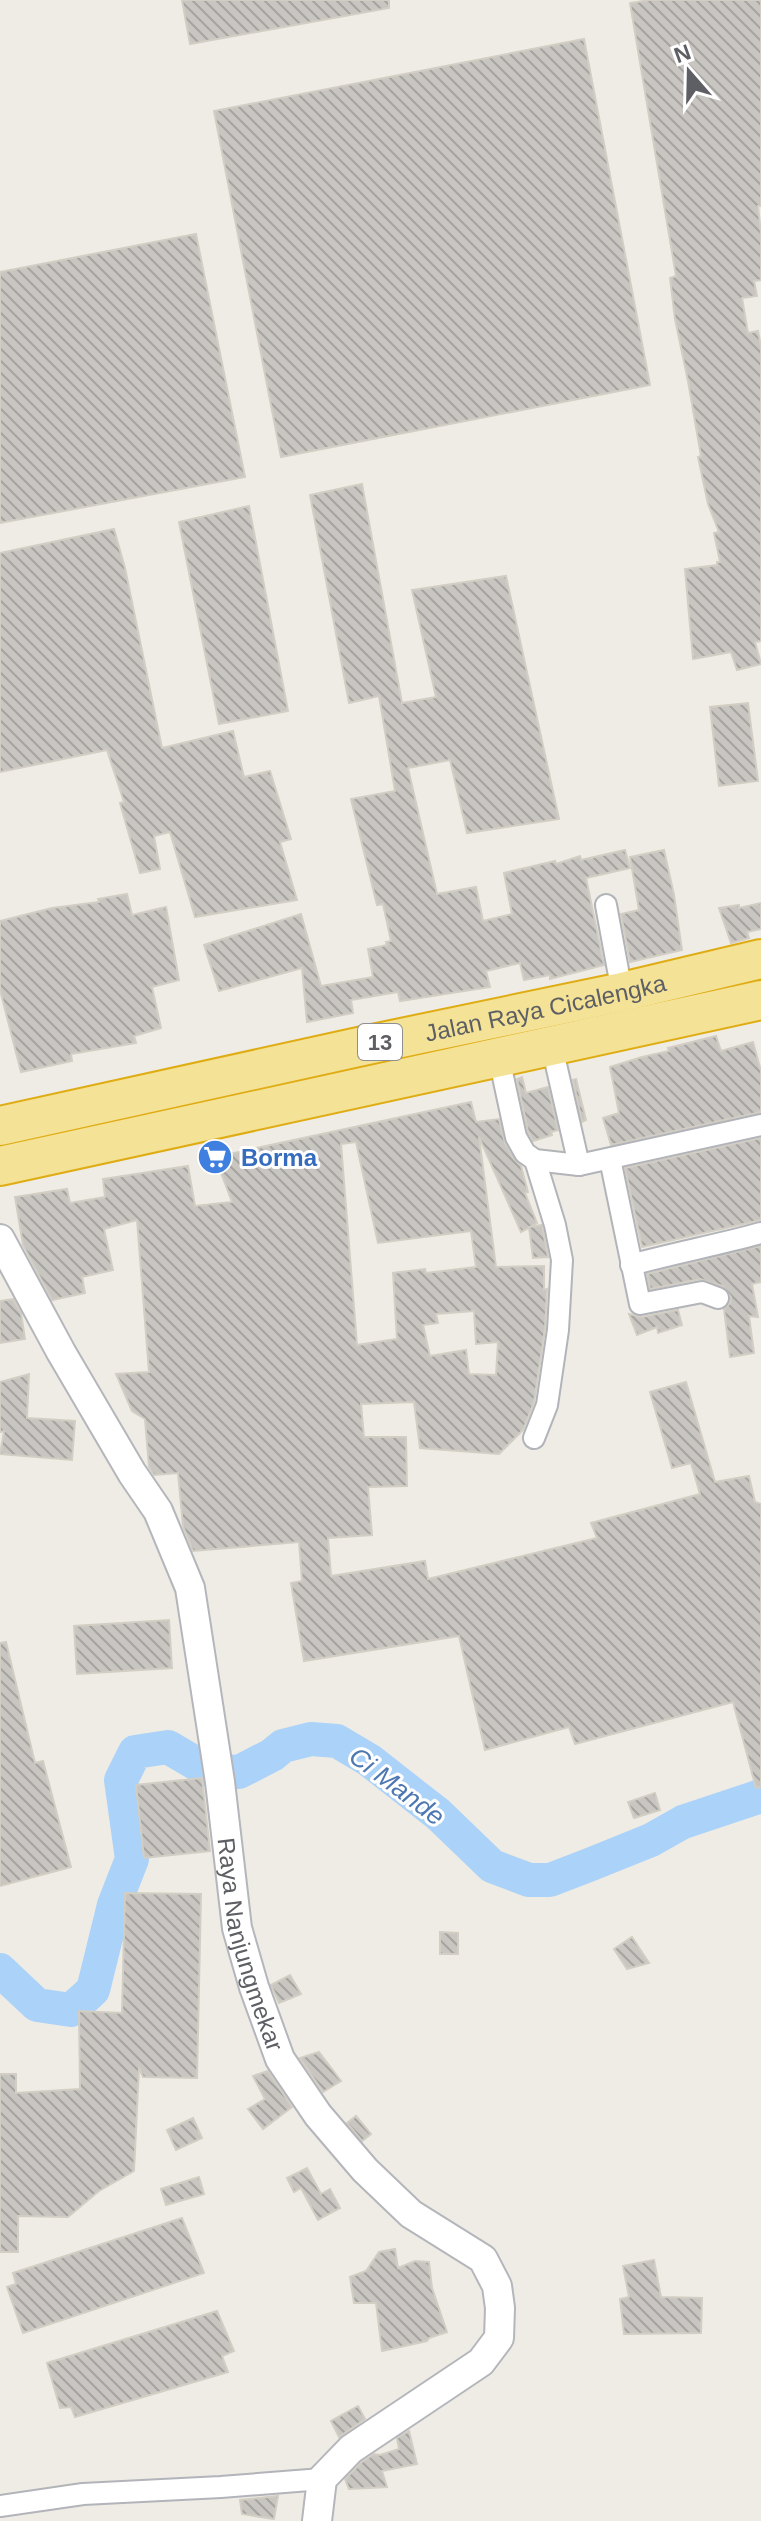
<svg xmlns="http://www.w3.org/2000/svg" width="761" height="2521" font-family="Arial,sans-serif">
<style>
.lines{fill:none;stroke-linecap:round;stroke-linejoin:round}
.river{stroke:#abd2f8;stroke-width:34}
.building{fill:url(#building-back-hatch);stroke:#d2cec4;stroke-width:2;fill-rule:evenodd}
.street-casing{stroke:#b2b4b9;stroke-width:24}
.secondary-casing{stroke:#b4b6bb;stroke-width:32}
.highway-casing{stroke:#dfac14;stroke-width:42}
.street{stroke:#fff;stroke-width:20}
.secondary{stroke:#fff;stroke-width:28}
.highway{stroke:#f4e296;stroke-width:38}
.labels{text-anchor:middle;dominant-baseline:central;stroke-width:6;stroke-linejoin:round;paint-order:stroke}
.shield{fill:#fff;stroke:#8e8f92;stroke-width:2}
.shield-label{font-size:22px;font-weight:bold;fill:#5d5f64}
.street-label{font-size:24px;fill:#5d5f64;stroke:#fff}
.shop-label{font-size:24px;font-weight:bold;fill:#366cbe;stroke:#fff;text-anchor:start}
.water-label{font-size:26px;font-style:italic;fill:#4c77b1;stroke:#fff}
</style>
<defs>
<pattern id="building-back-hatch" width="6" height="6" patternUnits="userSpaceOnUse" patternTransform="scale(2)"><rect width="6" height="6" fill="#c9c6c2"/><path d="M-1 5l2 2M0 0l6 6M5-1l2 2" fill="none" stroke="#a6a4a1"/></pattern>
</defs>
<rect width="100%" height="100%" fill="#eeece5"/>
<g class="lines">
<path class="river" d="M0 1970 37 2005 71 2010 93 1990 114 1905 132 1859 121 1780 135 1752 168 1747 207 1770 239 1772 272 1755 283 1746 311 1739 337 1741 369 1760 438 1814 492 1866 529 1880H550L589 1865 651 1840 683 1822 761 1796"/>
</g>
<g class="building">
<path d="M182 0H389V8L190 44Z"/>
<path d="M650 0H761V206H758L761 233V280L754 281 757 296 742 298 748 333 758 331 761 347V641L755 642 761 664 737 670 731 652 693 659 685 569 717 565V562H720L714 533 719 532 708 504 698 457 701 456 688 381 675 319 670 278 676 276 630 3Z"/>
<path d="M584 39 650 385 281 457 214 111Z"/>
<path d="M196 234 245 477 0 523V272Z"/>
<path d="M362 484 402 703 436 697 412 590 506 576 559 819 467 833 450 760 408 768 437 894 476 887 483 921 512 914 504 873 555 861 556 864 580 856 581 860 625 850 630 868 586 878 604 965 550 979V975L524 980 520 963 486 971 490 987 400 1001 398 992 351 1000 353 1013 307 1022 302 968 219 991 204 945 301 914 321 986 373 977 368 949 387 945 386 942 391 941 383 904 377 905 351 799 395 791 379 696 349 703 310 495Z"/>
<path d="M249 506 288 711 219 724 179 522Z"/>
<path d="M114 529 125 568 162 748 233 731 244 777 270 771 291 839 280 842 297 900 195 917 170 832 154 836 160 869 140 873 120 803 124 802 107 750 0 772V553Z"/>
<path d="M748 703 758 781 719 786 710 707Z"/>
<path d="M664 850 674 895 682 950 630 962 621 914 639 910 630 857Z"/>
<path d="M127 894 132 915 166 907 179 980 152 987 161 1028 134 1036 136 1043 71 1054 72 1061 21 1072 0 990V921L52 908 99 902 98 899Z"/>
<path d="M761 903V929L747 932 749 938 731 943 719 908 739 905V908Z"/>
<path d="M716 1036 721 1051 753 1042 761 1071V1112L611 1145 603 1118 619 1113 610 1067 642 1057 669 1051 668 1048Z"/>
<path d="M522 1077 526 1093 548 1087 558 1130 551 1132 552 1135 533 1141 528 1132 517 1079Z"/>
<path d="M576 1079 586 1120 582 1122 573 1080Z"/>
<path d="M471 1102 476 1122 499 1119 505 1143 514 1159 521 1166 528 1192 525 1193 537 1223 521 1232 479 1137 496 1267 544 1266V1290L547 1289 545 1329 534 1402 523 1430 499 1454 420 1448 414 1402 361 1404 364 1437H406L407 1486 368 1487 372 1535 328 1538 331 1576 425 1561 428 1579 597 1538 591 1523 700 1494 691 1463 672 1468 650 1392 686 1382 715 1482 749 1476 755 1502 761 1504V1787L756 1788 733 1702 575 1744 569 1727 485 1750 459 1636 304 1661 291 1583 302 1581 299 1542 193 1551 183 1526 178 1473 154 1475 149 1467 145 1419 132 1411 116 1374 149 1372 137 1220 104 1229 113 1270 82 1277 85 1293 52 1300 23 1245 15 1197 67 1189 70 1203 105 1197 103 1179 188 1166 195 1206 232 1202 215 1157ZM356 1142 378 1243 471 1231 476 1267 426 1273 425 1269 393 1273 397 1339 357 1345 341 1144ZM474 1311 476 1344 498 1342 496 1375 469 1374 466 1350 430 1356 423 1325 438 1323 436 1314Z"/>
<path d="M761 1138V1220L642 1247 625 1168Z"/>
<path d="M542 1225 548 1257 533 1258 529 1227Z"/>
<path d="M761 1246V1282L752 1284 758 1317 749 1316 754 1353 730 1357 724 1309 730 1303 731 1297 723 1286 700 1279 650 1289 647 1274Z"/>
<path d="M13 1299 21 1313 25 1339 0 1343V1301Z"/>
<path d="M678 1310 682 1325 658 1333 657 1327 637 1335 629 1314 642 1317Z"/>
<path d="M29 1374 27 1418 75 1421 72 1460 0 1454 4 1431 0 1432V1382Z"/>
<path d="M169 1620 172 1668 77 1674 74 1626Z"/>
<path d="M6 1642 35 1763 43 1761 71 1867 0 1886V1643Z"/>
<path d="M202 1778 210 1851 144 1858 136 1785Z"/>
<path d="M655 1793 660 1810 634 1818 628 1802Z"/>
<path d="M125 1893 201 1894 197 2078 143 2077 139 2068 134 2171 99 2191 68 2217 18 2216V2252H0V2074H16V2093L80 2089 79 2011 122 2013Z"/>
<path d="M440 1932 458 1933V1954H440Z"/>
<path d="M632 1937 649 1963 627 1969 614 1949Z"/>
<path d="M290 1975 301 1994 279 2003 271 1985Z"/>
<path d="M319 2052 341 2081 323 2092 300 2058Z"/>
<path d="M268 2071 292 2107 263 2129 248 2109 265 2099 253 2076Z"/>
<path d="M356 2116 371 2134 362 2141 347 2123Z"/>
<path d="M193 2118 202 2138 176 2150 167 2130Z"/>
<path d="M307 2168 321 2194 330 2189 340 2208 318 2220 301 2188 294 2192 287 2178Z"/>
<path d="M199 2177 204 2194 166 2205 161 2189Z"/>
<path d="M182 2218 204 2273 23 2333 7 2287 16 2284 13 2273Z"/>
<path d="M395 2249 398 2268 415 2261 429 2262 432 2288 447 2332 429 2338 427 2341 382 2351 376 2303H354L350 2277 366 2271 379 2252Z"/>
<path d="M654 2260 661 2297 702 2298 701 2333 624 2334 620 2299 629 2297 623 2266Z"/>
<path d="M217 2311 234 2351 222 2356 228 2372 75 2417 71 2407 60 2408 47 2363Z"/>
<path d="M358 2406 365 2419 339 2437 331 2421Z"/>
<path d="M409 2431 417 2464 382 2471 387 2487 349 2489 345 2479 362 2462 374 2454 380 2455 399 2449 397 2438Z"/>
<path d="M278 2496 274 2519 242 2514 240 2500Z"/>
</g>
<g class="lines">
<g class="street-casing">
<g id="street">
<path d="M606 905 622 992"/>
<path d="M552 1047 579 1165"/>
<path d="M499 1058 516 1137 525 1153 535 1160 579 1165 761 1125"/>
<path d="M610 1159 640 1304 702 1292 718 1298"/>
<path d="M631 1265C674 1253 718 1245 761 1233"/>
<path d="M534 1438 547 1405 558 1330 562 1260 555 1225 535 1160"/>
<path d="M0 2506 83 2494 221 2487 322 2479"/>
</g>
</g>
<g class="secondary-casing">
<g id="secondary">
<path id="s1" d="M0 1239 61 1352 132 1473 158 1511 190 1588 220 1782 237 1928 254 1987 280 2059 318 2115 365 2170 411 2214 483 2259 497 2286 500 2308 499 2338 481 2362 351 2449 322 2479 317 2521"/>
</g>
</g>
<g class="highway-casing">
<g id="highway">
<path id="s2" d="M0 1126 363 1046 622 992 761 959"/>
<path d="M0 1166 761 1000"/>
</g>
</g>
<use href="#street" class="street"/>
<use href="#secondary" class="secondary"/>
<use href="#highway" class="highway"/>
</g>
<defs>
<g id="supermarket-disc" transform="scale(1.8)"><circle r="9.5" fill="#3f7fe0" stroke="#fff"/><path d="M-6-5.5h2.5l.6 2H6L4.5 2H-2.5L-4.4-4H-6ZM-1.5 3.2a1.3 1.3 0 1 0 .1 0ZM3 3.2a1.3 1.3 0 1 0 .1 0Z" fill="#fff"/></g>
</defs>
<g fill-rule="evenodd">
<use href="#supermarket-disc" x="215" y="1157"/>
</g>
<g class="labels">
<rect class="shield" x="358" y="1024" width="44" height="36" rx="6"/>
<g class="shield-label">
<text x="380" y="1042">13</text>
</g>
<g class="street-label">
<text stroke="none"><textPath href="#s2" startOffset="558">Jalan Raya Cicalengka</textPath></text>
<text stroke="none"><textPath href="#s1" startOffset="760">Raya Nanjungmekar</textPath></text>
</g>
<g class="shop-label">
<text x="241" y="1157">Borma</text>
</g>
<g class="water-label">
<text transform="translate(397 1786) rotate(37)">Ci Mande</text>
</g>
</g>
<g transform="translate(689 72) rotate(340)" stroke="#ffffff" stroke-width="6" paint-order="stroke">
<path d="M0-6L14 30L0 20L-14 30Z" fill="#5d5f64"/>
<text y="-12" font-size="22" font-weight="bold" text-anchor="middle" fill="#5d5f64">N</text>
</g>
</svg>
